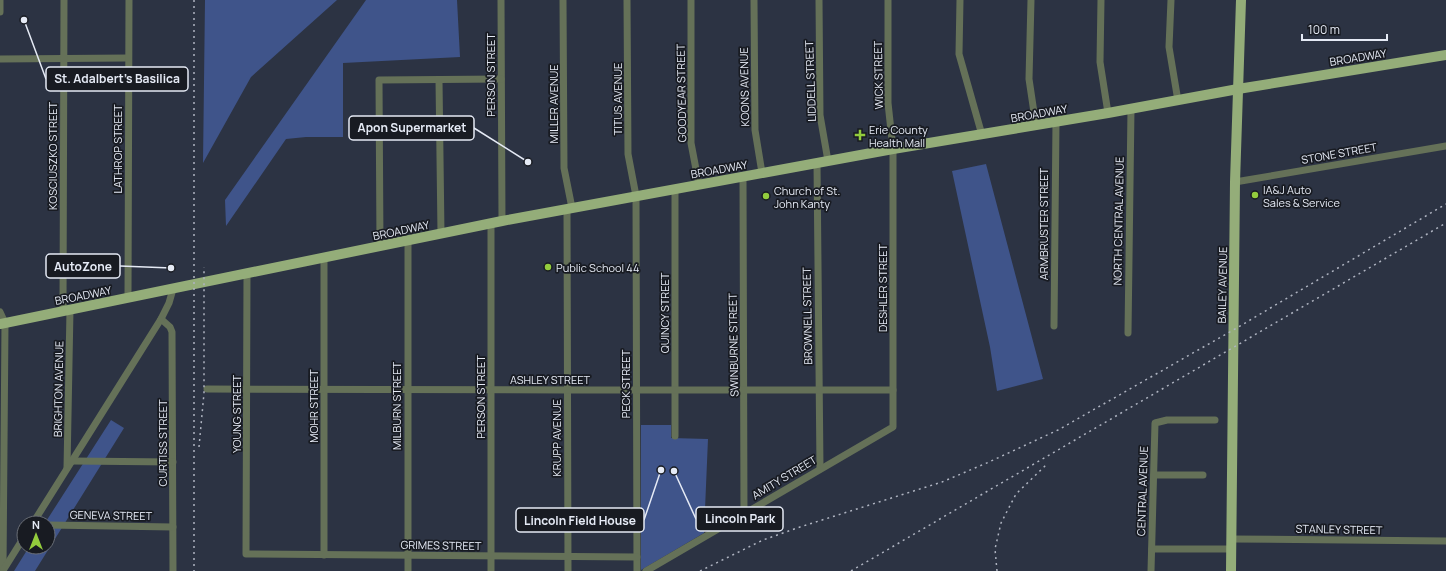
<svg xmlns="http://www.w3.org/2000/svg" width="1446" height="571" font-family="Manrope,sans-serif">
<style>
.green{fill:#3f548a}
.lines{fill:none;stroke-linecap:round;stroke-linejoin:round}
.street{stroke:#657158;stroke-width:7}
.primary{stroke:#94ad79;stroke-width:10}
.rail{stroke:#afb4c1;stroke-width:1.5;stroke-dasharray:2 4;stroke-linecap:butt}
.poi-dot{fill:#93cc3d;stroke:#181b22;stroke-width:1.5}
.labels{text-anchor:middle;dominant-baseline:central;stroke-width:3.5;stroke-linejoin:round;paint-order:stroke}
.street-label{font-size:11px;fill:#e5eaf5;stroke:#181b22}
.poi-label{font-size:11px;fill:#e5eaf5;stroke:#181b22;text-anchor:start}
.leader{fill:none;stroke:#e5eaf5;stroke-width:1.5}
.callout-dot{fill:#e5eaf5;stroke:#181b22;stroke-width:1.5}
.callout{fill:#181b22;stroke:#e5eaf5;stroke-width:1.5}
.callout-label{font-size:12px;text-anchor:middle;font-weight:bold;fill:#e5eaf5}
</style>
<rect width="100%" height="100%" fill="#2c3343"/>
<g class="green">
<path d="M205 0H337L251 77 203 163Z"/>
<path d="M366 0H457L460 57 343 63V137H306L286 139 226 226 225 200Z"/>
<path d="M986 164 1043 379 997 391 990 347 952 171Z"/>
<path d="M111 420 124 428 35 571H14L29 547H48V523H45Z"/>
<path d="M641 425H671V438L708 439 704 533 641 570Z"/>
</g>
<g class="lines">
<g class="street">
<path d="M501 0 502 221"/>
<path d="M563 0 564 168 572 208"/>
<path d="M627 0 628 154 636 196 637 571"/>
<path d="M691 0V143L699 185"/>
<path d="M754 0 755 130 762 173"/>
<path d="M819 0 820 115 828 161"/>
<path d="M960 0 959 54 982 135"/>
<path d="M1031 0 1029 79 1036 126"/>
<path d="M1101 0 1100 62 1108 113"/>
<path d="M1171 0 1169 47 1178 101"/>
<path d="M0 12V0"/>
<path d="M0 59 128 58"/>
<path d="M439 80 441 234"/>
<path d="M817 163 820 468"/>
<path d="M743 177 744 513"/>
<path d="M1235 182 1446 146"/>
<path d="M675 189V436"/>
<path d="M567 209 568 571"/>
<path d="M491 223V571"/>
<path d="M408 240V571"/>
<path d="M380 246 379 80 501 79"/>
<path d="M324 257V555"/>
<path d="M247 274 246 554 637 557"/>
<path d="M128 298 129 0"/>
<path d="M63 311 64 0"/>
<path d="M0 312 5 323 3 570"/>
<path d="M161 319 170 327 172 332 173 571"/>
<path d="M1054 326 1056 122"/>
<path d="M1128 333 1131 109"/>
<path d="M207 389 567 390H893"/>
<path d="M72 461 173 462"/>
<path d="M67 468 70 310"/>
<path d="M1154 475H1203"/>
<path d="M33 523 161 319 169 303 173 289"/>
<path d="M48 525 173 527"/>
<path d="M1232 539 1446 541"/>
<path d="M1152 549H1232"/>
<path d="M4 569 24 537"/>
<path d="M646 571 893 427V149L888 103V0"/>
<path d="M1151 571 1155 423 1167 420H1215"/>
</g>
<g class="primary">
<path d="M0 324 502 221 893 149 1108 113 1238 89 1446 55"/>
<path d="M1231 571 1235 182 1241 0"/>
</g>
<g class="rail">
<path d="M194 0V571"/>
<path d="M199 447 204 393V267"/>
<path d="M700 571 763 540 800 527 942 482 989 462 1058 430 1235 329 1446 204"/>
<path d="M851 571 1446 223"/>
<path d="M997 571 995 549 1001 523 1016 494 1046 465"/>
</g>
</g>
<g class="poi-dot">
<path d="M858 129h4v4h4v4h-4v4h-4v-4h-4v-4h4z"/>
<circle cx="1255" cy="195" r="4"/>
<circle cx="766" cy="196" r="4"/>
<circle cx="548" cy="267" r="4"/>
</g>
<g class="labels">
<g class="street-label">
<text transform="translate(1358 57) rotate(-9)">BROADWAY</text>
<text transform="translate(490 75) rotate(-90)">PERSON STREET</text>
<text transform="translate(878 75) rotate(-91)">WICK STREET</text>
<text transform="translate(810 81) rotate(-92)">LIDDELL STREET</text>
<text transform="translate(744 87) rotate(-91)">KOONS AVENUE</text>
<text transform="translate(681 93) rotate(-91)">GOODYEAR STREET</text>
<text transform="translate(617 99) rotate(-90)">TITUS AVENUE</text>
<text transform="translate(553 104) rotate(-90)">MILLER AVENUE</text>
<text transform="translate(1039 113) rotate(-10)">BROADWAY</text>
<text transform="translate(117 149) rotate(-90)">LATHROP STREET</text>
<text transform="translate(1339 153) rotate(-10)">STONE STREET</text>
<text transform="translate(52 156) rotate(-90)">KOSCIUSZKO STREET</text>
<text transform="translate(719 169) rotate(-10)">BROADWAY</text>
<text transform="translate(1118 221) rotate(-89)">NORTH CENTRAL AVENUE</text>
<text transform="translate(1043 224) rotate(-90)">ARMBRUSTER STREET</text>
<text transform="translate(401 230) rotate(-12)">BROADWAY</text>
<text transform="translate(1222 285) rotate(-89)">BAILEY AVENUE</text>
<text transform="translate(882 288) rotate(-90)">DESHLER STREET</text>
<text transform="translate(83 295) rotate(-11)">BROADWAY</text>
<text transform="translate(664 313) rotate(-90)">QUINCY STREET</text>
<text transform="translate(807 316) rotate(-91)">BROWNELL STREET</text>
<text transform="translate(733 345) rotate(-91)">SWINBURNE STREET</text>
<text x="550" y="379">ASHLEY STREET</text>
<text transform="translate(625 384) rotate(-90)">PECK STREET</text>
<text transform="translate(58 389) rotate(-89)">BRIGHTON AVENUE</text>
<text transform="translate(480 397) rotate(-90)">PERSON STREET</text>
<text transform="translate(313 406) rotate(-90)">MOHR STREET</text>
<text transform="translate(396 406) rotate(-90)">MILBURN STREET</text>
<text transform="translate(236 414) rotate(-90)">YOUNG STREET</text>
<text transform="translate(556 438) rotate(-90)">KRUPP AVENUE</text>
<text transform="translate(162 443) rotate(-90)">CURTISS STREET</text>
<text transform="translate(784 477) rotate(-31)">AMITY STREET</text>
<text transform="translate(1142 491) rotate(-88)">CENTRAL AVENUE</text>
<text transform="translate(111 515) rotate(1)">GENEVA STREET</text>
<text transform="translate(1339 529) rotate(1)">STANLEY STREET</text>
<text transform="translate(441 545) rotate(1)">GRIMES STREET</text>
</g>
<g class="poi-label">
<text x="869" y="129">Erie County<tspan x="869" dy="13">Health Mall</tspan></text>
<text x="1263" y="189">IA&amp;J Auto<tspan x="1263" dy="13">Sales &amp; Service</tspan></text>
<text x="774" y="190">Church of St.<tspan x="774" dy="13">John Kanty</tspan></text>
<text x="556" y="267">Public School 44</text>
</g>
</g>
<path class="leader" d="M24 20L46 79M528 162L474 128M171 268L120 266M674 471L696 519M661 470L644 520"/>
<g class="callout-dot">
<circle cx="24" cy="20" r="4"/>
<circle cx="528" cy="162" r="4"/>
<circle cx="171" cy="268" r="4"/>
<circle cx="674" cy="471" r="4"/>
<circle cx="661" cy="470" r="4"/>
</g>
<g class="callout">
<rect x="46" y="67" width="142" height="24" rx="4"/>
<rect x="349" y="116" width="125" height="24" rx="4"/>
<rect x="46" y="254" width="74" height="24" rx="4"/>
<rect x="696" y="507" width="87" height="24" rx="4"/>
<rect x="516" y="508" width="128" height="24" rx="4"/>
</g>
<g class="callout-label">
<text x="117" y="83">St. Adalbert's Basilica</text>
<text x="412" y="132">Apon Supermarket</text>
<text x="83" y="271">AutoZone</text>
<text x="740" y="523">Lincoln Park</text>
<text x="580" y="525">Lincoln Field House</text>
</g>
<g transform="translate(36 535)"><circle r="19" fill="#181b22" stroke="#6a6e76"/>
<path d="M0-3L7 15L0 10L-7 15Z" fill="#93cc3d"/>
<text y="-6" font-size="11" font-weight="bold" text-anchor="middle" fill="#e5eaf5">N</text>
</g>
<path d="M1302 34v6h85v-6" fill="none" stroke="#e5eaf5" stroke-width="2"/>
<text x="1308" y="34" font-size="12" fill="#e5eaf5" stroke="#181b22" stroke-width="3" paint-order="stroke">100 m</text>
</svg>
